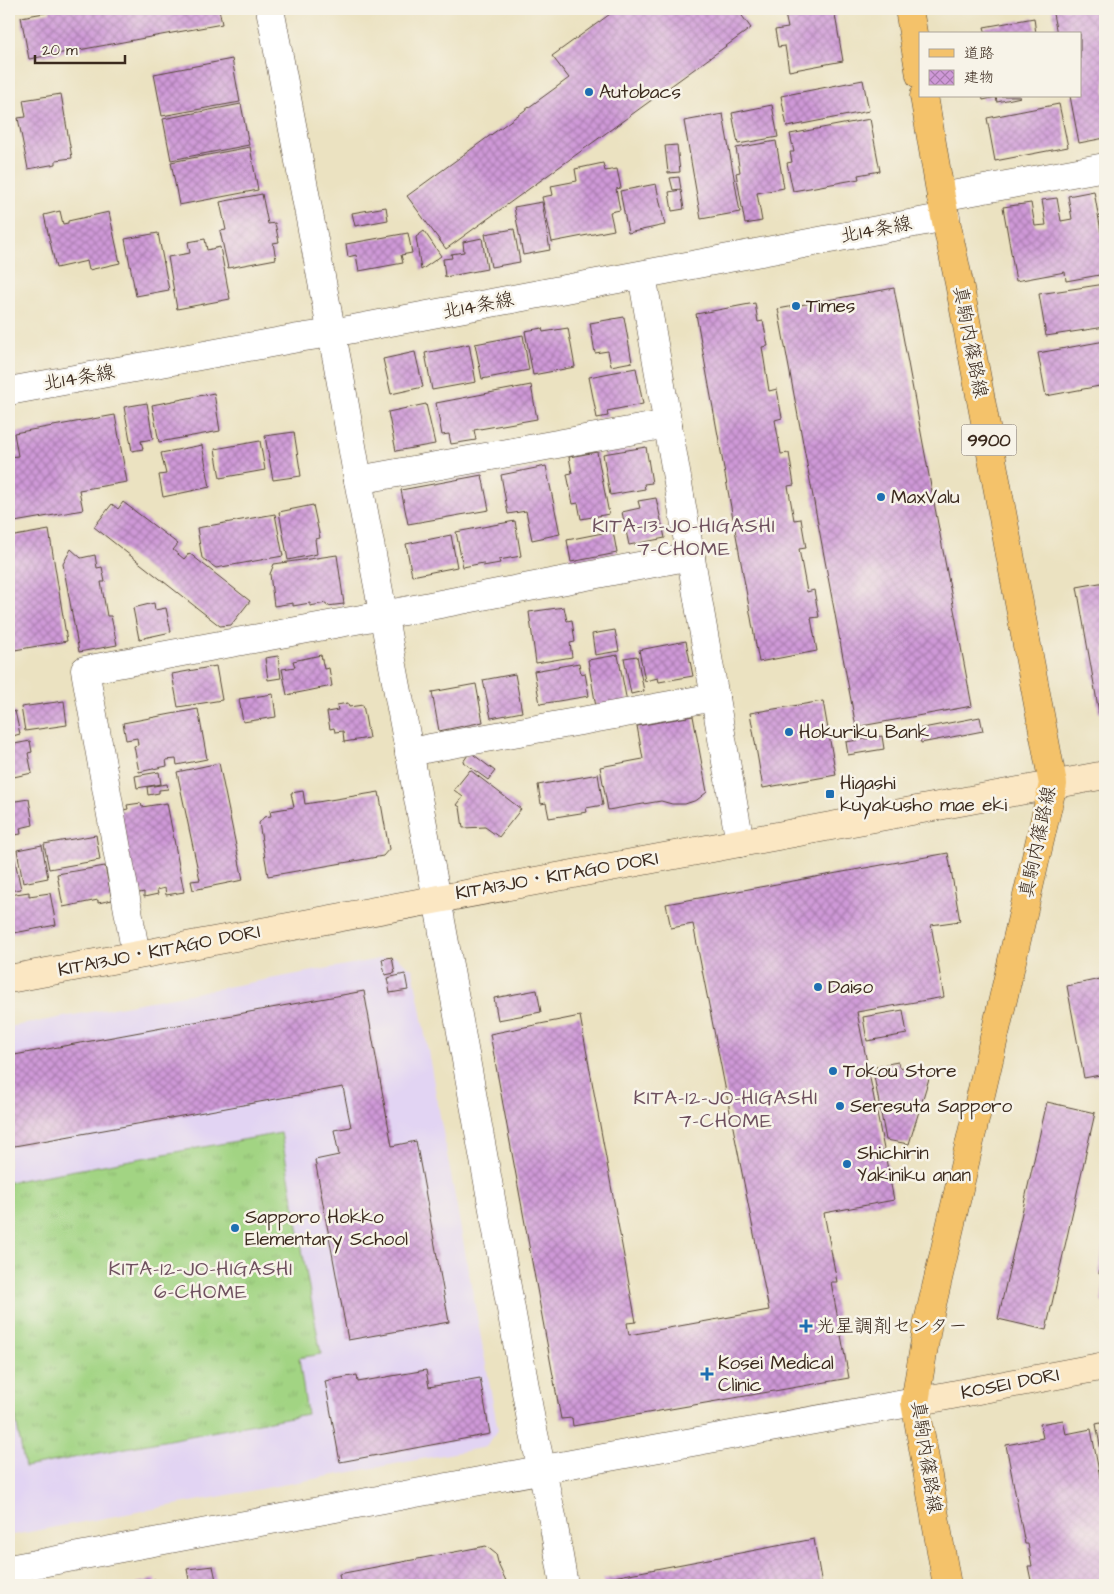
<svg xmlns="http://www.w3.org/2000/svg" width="1114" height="1594" font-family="'Architects Daughter','Klee One',sans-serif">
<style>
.built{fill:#e2d4f3}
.grass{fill:url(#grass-tufts);stroke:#6e7f50}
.building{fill:url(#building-cross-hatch)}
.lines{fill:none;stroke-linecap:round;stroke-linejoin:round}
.street-casing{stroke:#554636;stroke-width:29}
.secondary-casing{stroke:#554636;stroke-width:29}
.primary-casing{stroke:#554636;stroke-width:29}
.street{stroke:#fff;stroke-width:28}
.secondary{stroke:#fbe7c3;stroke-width:28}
.primary{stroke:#f4c26a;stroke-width:28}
.poi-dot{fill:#1f6fb2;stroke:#f7f3e8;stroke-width:2}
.labels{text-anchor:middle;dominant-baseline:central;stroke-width:5;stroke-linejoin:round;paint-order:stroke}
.shield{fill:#f7f3e8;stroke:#73665b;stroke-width:1}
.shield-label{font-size:18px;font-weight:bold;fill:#3b2a1e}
.poi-label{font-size:19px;fill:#3b2a1e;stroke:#f7f3e8;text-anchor:start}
.street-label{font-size:19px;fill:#3b2a1e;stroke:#f7f3e8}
.neighbourhood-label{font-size:20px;letter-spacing:1px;fill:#6f515f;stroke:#f7f3e8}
</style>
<defs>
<pattern id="grass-tufts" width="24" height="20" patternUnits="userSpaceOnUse" patternTransform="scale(1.25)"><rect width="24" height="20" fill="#a2d483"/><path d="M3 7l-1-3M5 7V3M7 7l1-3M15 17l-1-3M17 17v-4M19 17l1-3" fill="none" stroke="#8cb671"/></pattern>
<pattern id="building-cross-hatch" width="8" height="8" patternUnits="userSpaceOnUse" patternTransform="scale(1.25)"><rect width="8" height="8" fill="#cf99d8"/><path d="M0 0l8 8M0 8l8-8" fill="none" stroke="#a97daf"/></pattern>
</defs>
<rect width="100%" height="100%" fill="#f7f3e8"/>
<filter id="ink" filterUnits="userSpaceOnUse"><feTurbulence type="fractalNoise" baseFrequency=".02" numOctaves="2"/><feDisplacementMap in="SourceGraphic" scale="10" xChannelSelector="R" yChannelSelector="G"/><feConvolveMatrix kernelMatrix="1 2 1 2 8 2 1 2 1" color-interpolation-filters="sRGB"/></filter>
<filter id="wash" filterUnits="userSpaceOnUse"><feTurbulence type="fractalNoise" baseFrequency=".0096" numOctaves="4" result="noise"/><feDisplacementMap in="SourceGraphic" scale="20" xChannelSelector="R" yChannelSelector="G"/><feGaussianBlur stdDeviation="1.12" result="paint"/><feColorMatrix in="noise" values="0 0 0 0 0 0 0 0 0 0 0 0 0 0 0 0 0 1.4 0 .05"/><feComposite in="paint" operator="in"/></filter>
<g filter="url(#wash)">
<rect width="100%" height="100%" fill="#ebe2c1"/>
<path class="built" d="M395 956 413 970 498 1430 486 1447 13 1535 9 1532V1027Z"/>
<path class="grass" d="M281 1133 321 1354 299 1358 307 1414 25 1467 9 1384V1182Z"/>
<g id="blocks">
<g class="building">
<path d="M50 9H219L222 24 29 59 21 17 50 12Z"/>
<path d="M617 9H737L751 28 446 249 407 196 569 78 552 56Z"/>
<path d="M813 9H834L843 61 789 71 785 46 778 47 775 30 788 28 785 14Z"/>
<path d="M1052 9H1105V138L1079 143 1070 96H1080V34H1057Z"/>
<path d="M1034 18 1036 34H986L984 27Z"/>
<path d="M232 59 240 102 162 116 154 74Z"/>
<path d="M863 80 869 111 787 127 781 96Z"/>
<path d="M61 94 72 158 56 160V164L28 169 18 118 26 117 23 100Z"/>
<path d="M982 96H1020L1021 97 997 102 996 97 983 100Z"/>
<path d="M241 104 249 145 171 160 163 119Z"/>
<path d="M1059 104 1068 147 995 161 987 118Z"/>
<path d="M772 105 778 137 738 144 732 113Z"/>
<path d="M723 114 740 212 701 219 684 121Z"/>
<path d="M870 119 880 171 858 175 859 179 793 191 787 163 792 162 790 152H794L790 134Z"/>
<path d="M776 141 784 188 757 193 762 221 745 224 736 173 740 172 736 148Z"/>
<path d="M677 145 680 172 668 173 665 146Z"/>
<path d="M250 147 258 190 179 205 171 162Z"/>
<path d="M603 163 605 171 617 169 621 188 616 189 620 210 610 212 614 230 552 242 542 197 553 195 551 186 577 181 575 169Z"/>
<path d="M679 177 681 189 673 190 670 178Z"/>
<path d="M656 184 665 225 628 233 620 191Z"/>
<path d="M681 190 684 209 672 211 669 192Z"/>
<path d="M1094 191 1105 255V274L1066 281 1065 272 1016 281 1003 207 1031 203 1035 226 1046 225 1042 200 1057 198 1061 221 1072 219 1068 196Z"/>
<path d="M262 194 268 224 275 223 279 242 273 243 276 259 228 268 220 231 226 230 220 202Z"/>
<path d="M542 202 550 250 523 255 514 207Z"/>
<path d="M386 207 388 220 355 226 352 213Z"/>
<path d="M60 211 63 224 68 223V221L109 212 120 263 89 270 87 261 56 268 44 215Z"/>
<path d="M514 229 520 262 491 267 485 234Z"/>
<path d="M424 231 441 256 421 270 416 237Z"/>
<path d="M158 233 169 290 136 296 125 239Z"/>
<path d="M408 233 412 253 401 255 403 263 359 271 356 255 348 257 346 244Z"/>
<path d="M482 238 487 269 445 277 443 259 452 258 451 254 464 252 463 242Z"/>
<path d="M205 239 207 250 220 247 230 299 177 309 168 257 190 253 188 242Z"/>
<path d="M1105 284V327L1046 336 1039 294Z"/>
<path d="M894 288 972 706 856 727 778 309Z"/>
<path d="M755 303 758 322 763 321 768 346 762 347 769 391 777 389 782 418 775 420 781 454 789 453 794 485 788 486 794 520 801 519 806 548 799 549 807 592 814 590 819 617 811 618 817 651 759 662 696 314Z"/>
<path d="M624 317 632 362 611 366 608 351 595 353 590 323Z"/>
<path d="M542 328 543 332 568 328 575 367 533 375 525 331Z"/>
<path d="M523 335 529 370 482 379 475 344Z"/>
<path d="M1105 341V385L1046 396 1038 353Z"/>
<path d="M469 344 476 382 432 390 425 353Z"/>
<path d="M415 352 423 387 391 394 383 359Z"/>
<path d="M636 368 643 404 607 411 608 416 597 418 589 377Z"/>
<path d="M531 385 537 419 474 430 476 440 451 444 449 434 442 435 436 403Z"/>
<path d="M214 393 220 431 159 442 152 405Z"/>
<path d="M147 403 153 439 141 441 143 449 132 451 124 407Z"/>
<path d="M426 404 435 444 396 451 388 412Z"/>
<path d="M115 415 127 482 79 490 83 510 9 523V457L18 456 14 433Z"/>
<path d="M294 432 301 476 273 480 265 436Z"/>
<path d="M260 441 265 470 220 478 215 449Z"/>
<path d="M202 445 210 487 163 497 159 475 166 474 161 453Z"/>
<path d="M646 447 652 483 644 484 645 489 610 495 603 454Z"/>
<path d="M597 452 609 514 581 519 578 503 573 504 567 474 572 473 569 457Z"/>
<path d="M546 466 560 534 532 540 526 511 508 514 501 475Z"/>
<path d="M482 475 489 510 408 524 401 490Z"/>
<path d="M656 498 665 538 629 545 622 512 640 508 638 501Z"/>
<path d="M123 502 178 544 173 550 184 559 189 553 250 601 231 625 220 626 94 527 112 504 118 509Z"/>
<path d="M313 505 320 538 315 539 317 554 288 560 279 512Z"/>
<path d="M275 514 283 556 216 568 202 558 197 528Z"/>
<path d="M515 521 521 556 499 560 500 563 483 566V563L463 567 456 532Z"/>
<path d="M49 530 67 641 9 651V537Z"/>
<path d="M613 531 617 553 571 562 567 540Z"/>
<path d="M451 535 457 567 412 576 406 544Z"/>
<path d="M71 549 81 558 95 555 97 568 102 567 105 582H101L107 616H111L117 645 79 652 63 564Z"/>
<path d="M337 555 344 604 327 606 326 603 310 606V603L293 606V603L274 606 270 574 274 564Z"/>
<path d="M1105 582V712L1099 713 1077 587Z"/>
<path d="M154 603 155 610 166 608 171 632 139 639 133 608Z"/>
<path d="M564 607 567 621 572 620 575 642 570 643 572 657 536 663 529 612Z"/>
<path d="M615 630 619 651 595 655 592 634Z"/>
<path d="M686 641 693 676 659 682 658 678 645 681 639 650Z"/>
<path d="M321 655 324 669 329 668 332 686 287 695 282 669 295 667 293 661Z"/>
<path d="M618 655 627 702 596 707 588 660Z"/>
<path d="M278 656 281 678 268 680 265 658Z"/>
<path d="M637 656 644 691 631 694 624 658Z"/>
<path d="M579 663 581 674 585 673 589 696 540 704 534 671Z"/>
<path d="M216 666 222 700 178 707 172 674Z"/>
<path d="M515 674 522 712 491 718 483 680Z"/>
<path d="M476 684 483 722 439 731 432 692Z"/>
<path d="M273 694 276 717 243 722 239 699Z"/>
<path d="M64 701 67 725 25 731 21 707Z"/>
<path d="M823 701 836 775 763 788 750 713Z"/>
<path d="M348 703 349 707 363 705 369 738 344 742 343 731 335 732 334 728 330 729 327 712 338 710 337 705Z"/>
<path d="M198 709 207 759 177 765 176 759 166 760 167 766 139 772 134 746 138 745 137 738 126 740 123 723Z"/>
<path d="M15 711 20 734 9 737V713Z"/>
<path d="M693 716 707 792 697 800 685 804H672L661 801 608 810 600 767 643 759 637 726Z"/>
<path d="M980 717 983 731 921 743 918 729Z"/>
<path d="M882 736 884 749 848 755 846 742Z"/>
<path d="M30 741 32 752 28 753 32 773 9 778V745Z"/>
<path d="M470 752 495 771 488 780 463 762Z"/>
<path d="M219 763 243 880 193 890 191 881 200 880 177 772Z"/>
<path d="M470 770 521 809 499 837 485 827 463 828 460 807 457 805 463 797 454 790Z"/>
<path d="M159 772 161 784 137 788 135 776Z"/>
<path d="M598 774 603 805 586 808 587 812 549 818 546 803 541 804 538 785Z"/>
<path d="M167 784 168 789 159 790V793L148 795 147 787Z"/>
<path d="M303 791 305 804 379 792 389 849 383 856 268 876 259 823 264 817 271 816 270 811 294 807 291 793Z"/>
<path d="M29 799 33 825 20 828 21 834 9 836V802Z"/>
<path d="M141 803 142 807 167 803 184 892 166 895 165 888 157 890 158 894 144 897V892L135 894 119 811 128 809 127 805Z"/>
<path d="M96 835 100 860 49 869 44 844Z"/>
<path d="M42 845 48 878 23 883 17 850Z"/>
<path d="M13 851 21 889 9 891V852Z"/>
<path d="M948 853 960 921 931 925 944 997 857 1012 894 1200 824 1213 837 1282H831L849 1378 573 1426 572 1418 561 1419 490 1034 580 1016 636 1322 627 1323 629 1335 769 1310 693 924 671 928 666 904Z"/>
<path d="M105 866 112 900 98 903V900L63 907 57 874Z"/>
<path d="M29 892V896L50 893 56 925 9 934V895Z"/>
<path d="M392 957 395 973 385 975 382 959Z"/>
<path d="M405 974 408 990 390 993 387 978Z"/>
<path d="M1105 978V1074L1084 1078 1067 986Z"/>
<path d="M537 990 541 1012 498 1020 494 998Z"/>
<path d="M364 991 392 1146 416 1141 449 1322 348 1340 315 1160 339 1155 334 1130 351 1127 343 1087 9 1147V1056Z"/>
<path d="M903 1010 907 1034 867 1041 863 1017Z"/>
<path d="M898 1062 899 1067 931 1072 909 1144 886 1140 873 1071 878 1070 876 1066Z"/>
<path d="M1047 1102 1095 1113 1046 1330 998 1319Z"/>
<path d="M1104 1237H1105V1275L1099 1274Z"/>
<path d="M1104 1279H1105V1303L1101 1302Z"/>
<path d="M426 1370 429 1387 480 1378 490 1434 340 1462 325 1381 357 1375 358 1382Z"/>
<path d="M1063 1420 1066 1434 1091 1429 1105 1504V1585H1032L1028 1566H1032L1028 1544H1025L1006 1445 1043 1438 1040 1424Z"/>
<path d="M1105 1422V1467H1104L1096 1424Z"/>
<path d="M814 1539 822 1585H604L603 1579Z"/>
<path d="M486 1546 496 1554 499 1566 508 1585H341L339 1574Z"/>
<path d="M213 1566 217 1585H190L187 1569Z"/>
<path d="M155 1579 156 1585H137V1583Z"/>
</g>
</g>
</g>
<g filter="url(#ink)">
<use href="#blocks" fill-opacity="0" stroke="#554636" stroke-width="1"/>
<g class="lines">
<g class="street-casing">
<g id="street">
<path d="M270 9 338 366 358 480 437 899 531 1420 553 1521 564 1585"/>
<path d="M941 197 1105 167"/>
<path d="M642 275 740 843"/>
<path d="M9 391 298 338 332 333 946 217"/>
<path d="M358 480 668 424"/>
<path d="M409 753 430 748 715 697"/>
<path d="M136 955 85 670 383 615 691 556"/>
<path d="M9 1569 587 1461 915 1402"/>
</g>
</g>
<g class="secondary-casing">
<g id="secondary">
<path d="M9 979 1105 775"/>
<path d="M915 1402 1105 1366"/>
</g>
</g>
<g class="primary-casing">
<g id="primary">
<path d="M909 9 920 75"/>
<path d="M924 96 941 197 959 283 1053 784 928 1322 915 1402 947 1585"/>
</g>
</g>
<use href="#street" class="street"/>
<use href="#secondary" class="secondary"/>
<use href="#primary" class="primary"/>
</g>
</g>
<g class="poi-dot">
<circle cx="589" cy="92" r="5"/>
<circle cx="796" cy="306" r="5"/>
<circle cx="881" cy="497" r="5"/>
<circle cx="789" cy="732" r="5"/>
<rect x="825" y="789" width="10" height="10" rx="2.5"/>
<circle cx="818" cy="987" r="5"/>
<circle cx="833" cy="1071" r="5"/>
<circle cx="840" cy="1106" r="5"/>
<circle cx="847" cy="1164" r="5"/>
<circle cx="235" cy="1228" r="5"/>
<path d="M803.5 1318.5h5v5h5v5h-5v5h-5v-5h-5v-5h5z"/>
<path d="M704.5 1366.5h5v5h5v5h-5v5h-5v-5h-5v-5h5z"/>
</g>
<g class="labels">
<rect class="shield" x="961.5" y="424.5" width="55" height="31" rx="4"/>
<g class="shield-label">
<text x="989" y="440">9900</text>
</g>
<g class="poi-label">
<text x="599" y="92">Autobacs</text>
<text x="806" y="306">Times</text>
<text x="891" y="497">MaxValu</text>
<text x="799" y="732">Hokuriku Bank</text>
<text x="840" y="783">Higashi<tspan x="840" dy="22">kuyakusho mae eki</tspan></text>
<text x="828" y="987">Daiso</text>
<text x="843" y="1071">Tokou Store</text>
<text x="850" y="1106">Seresuta Sapporo</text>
<text x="857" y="1153">Shichirin<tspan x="857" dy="22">Yakiniku anan</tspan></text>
<text x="245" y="1217">Sapporo Hokko<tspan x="245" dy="22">Elementary School</tspan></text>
<text x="816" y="1326">光星調剤センター</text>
<text x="718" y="1363">Kosei Medical<tspan x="718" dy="22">Clinic</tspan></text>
</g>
<g class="street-label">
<text transform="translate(876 230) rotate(-11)">北14条線</text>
<text transform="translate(478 306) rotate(-11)">北14条線</text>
<text transform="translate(970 342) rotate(79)">真駒内篠路線</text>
<text transform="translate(79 378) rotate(-10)">北14条線</text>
<text transform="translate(1038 842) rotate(-78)">真駒内篠路線</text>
<text transform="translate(557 876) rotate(-10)">KITA13JO・KITAGO DORI</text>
<text transform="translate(159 951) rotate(-11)">KITA13JO・KITAGO DORI</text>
<text transform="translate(1010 1384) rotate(-11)">KOSEI DORI</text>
<text transform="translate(926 1457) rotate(81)">真駒内篠路線</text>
</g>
<g class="neighbourhood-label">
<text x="684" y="526">KITA-13-JO-HIGASHI<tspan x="684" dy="23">7-CHOME</tspan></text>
<text x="726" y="1098">KITA-12-JO-HIGASHI<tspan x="726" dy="23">7-CHOME</tspan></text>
<text x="201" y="1269">KITA-12-JO-HIGASHI<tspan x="201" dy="23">6-CHOME</tspan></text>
</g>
</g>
<rect width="1114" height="1594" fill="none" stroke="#f7f3e8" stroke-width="30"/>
<rect x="919" y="32" width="162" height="65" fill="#f7f3e8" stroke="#aca397"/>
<rect x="929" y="49" width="25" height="8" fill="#f4c26a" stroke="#aca397"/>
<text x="964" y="58" font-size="15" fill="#3b2a1e">道路</text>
<rect x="929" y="70" width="25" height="15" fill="url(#building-cross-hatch)" stroke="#aca397"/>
<text x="964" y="82" font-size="15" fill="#3b2a1e">建物</text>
<path d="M35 55v8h90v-8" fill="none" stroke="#3b2a1e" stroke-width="2.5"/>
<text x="42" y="55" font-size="15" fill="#3b2a1e" stroke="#f7f3e8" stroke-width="4" paint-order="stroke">20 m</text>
</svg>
